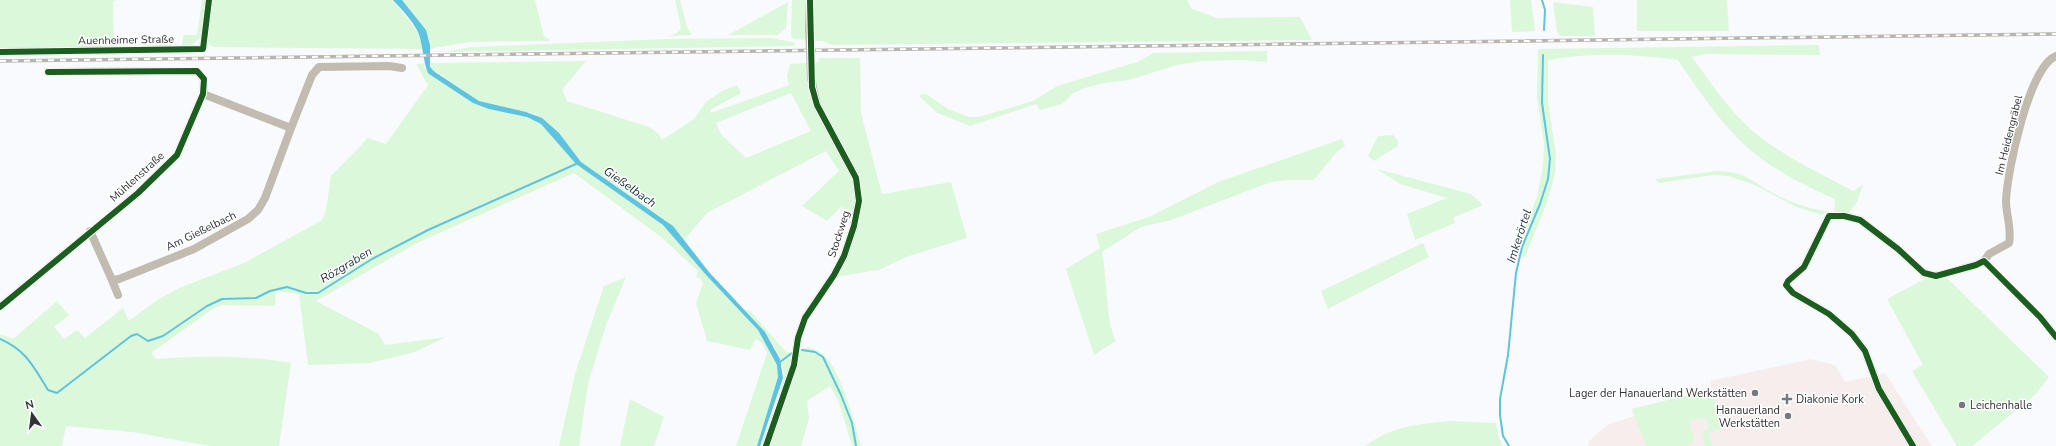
<svg xmlns="http://www.w3.org/2000/svg" width="2056" height="446" font-family="'Nunito Sans',sans-serif">
<style>
.medical{fill:#f6eeed}
.green{fill:#dcf8db;fill-rule:evenodd}
.water{fill:#5dc3de}
.lines{fill:none;stroke-linecap:round;stroke-linejoin:round}
.stream{stroke:#5dc3de;stroke-width:2}
.street{stroke:#c1bbb0;stroke-width:8}
.rail-casing{stroke:#b8b4ae;stroke-width:3.5}
.rail{stroke:#fff;stroke-width:2;stroke-dasharray:6;stroke-linecap:butt}
.street-bridge{stroke:#c1bbb0;stroke-width:8}
.cycleway-casing{stroke:#fff;stroke-width:8}
.cycleway{stroke:#1b5e20;stroke-width:6}
.poi-dot{fill:#78797c;stroke:#fff;stroke-width:1.5}
.labels{text-anchor:middle;dominant-baseline:central;stroke-width:3;stroke-linejoin:round;paint-order:stroke}
.street-label{font-size:11px;fill:#323337;stroke:#fff}
.poi-label{font-size:11px;fill:#323337;stroke:#fff;text-anchor:end}
.water-label{font-size:12px;font-style:italic;fill:#1e333b;stroke:#fff}
</style>
<rect width="100%" height="100%" fill="#f9fafd"/>
<path class="medical" d="M1811 359 1835 365 1845 382 1885 373 1932 446H1588L1589 441 1607 425 1634 416 1632 409 1711 389 1710 381Z"/>
<g class="green">
<path d="M0 0H116L113 2 114 47 0 49Z"/>
<path d="M202 0H206C204 21 208 44 182 47L183 35H197Z"/>
<path d="M212 0H393L417 31 424 49 213 47 208 43Z"/>
<path d="M402 0H535L544 36 551 41 469 42 429 49 426 30Z"/>
<path d="M675 0H680L687 27 692 35 669 36 677 33 681 28Z"/>
<path d="M792 0H807L808 40 794 39 791 36Z"/>
<path d="M813 0H1187L1192 9 1217 18 1300 17 1312 40 832 45 823 41H814Z"/>
<path d="M1510 0H1531L1535 31 1512 32Z"/>
<path d="M1637 0H1727L1729 31H1637Z"/>
<path d="M788 2 786 28 778 35H728Z"/>
<path d="M1553 2 1593 7 1595 36H1560L1557 31Z"/>
<path d="M772 38 796 43 793 46 444 52 472 47 666 39Z"/>
<path d="M1819 45 1820 55 1706 54 1692 57C1710 82 1731 113 1755 133 1785 157 1820 173 1853 191L1863 185 1857 202 1849 213 1834 212 1835 199C1805 186 1773 170 1748 148 1720 123 1699 91 1678 60 1634 54 1592 52 1548 60V101L1556 155 1555 173 1548 200 1525 257 1516 252 1537 197 1543 166 1544 144 1537 97 1538 49Z"/>
<path d="M1267 51V62L1242 60 1202 61 1177 65 1129 80 1104 83 1085 88 1073 93 1062 104 1040 110 1036 104 970 126 937 113 920 97V95L926 94 948 109 969 117H979L1033 101 1057 86 1137 62 1154 53Z"/>
<path d="M819 58H860L861 113 882 194 951 182 967 238 906 257 879 270 835 277 859 214 841 207 827 221 802 206 839 171 826 151 707 213 684 240 667 221 581 162 535 114 479 101 430 67 431 63 586 61 562 90 567 101 649 127 658 133 662 140 694 119 706 102 722 91 737 85 741 93 710 110 711 113 789 85 787 77 790 64 818 62ZM791 93 811 131 746 158 721 134 716 123Z"/>
<path d="M425 63 424 67 429 74 473 103 527 117 541 124 576 164 663 225 707 276 758 330 778 365V377L757 446H736L767 353 762 343 756 339 750 350 707 341 696 303 703 283 700 278 696 277 698 271 661 237 574 173 417 243 316 301 379 334 385 345 446 337 415 352 370 363 308 365 299 294 276 291 275 306 222 305 214 308 151 353 156 359C200 356 248 355 291 363L279 446H210L132 432 66 426 62 446H0V334L13 339 57 301 69 315 54 327 64 339 77 330 85 338 123 308 129 321 157 300 179 288 244 263 322 220 326 210 331 176 368 138 386 144 428 85 416 64Z"/>
<path d="M1393 135 1398 141V146L1374 161 1368 156 1378 136Z"/>
<path d="M1342 139 1345 146C1331 155 1325 169 1313 180H1289L1271 182 1171 220 1141 227 1102 252C1107 276 1106 323 1116 341L1094 355 1066 269 1100 248 1096 234 1149 217 1218 182Z"/>
<path d="M1377 169 1471 194 1483 205 1453 218 1455 223 1415 240 1407 214 1447 198 1400 184Z"/>
<path d="M1717 171C1746 172 1748 179 1771 192 1789 202 1806 208 1826 211L1822 215 1796 207 1753 184 1728 176 1714 175 1659 183 1655 179Z"/>
<path d="M1423 243 1429 257 1328 309 1321 291Z"/>
<path d="M626 277 606 325 588 384 579 446H559L575 374 604 286Z"/>
<path d="M1928 277 1948 279 2049 377 2036 394 1972 446H1957L1912 371 1923 365 1887 299Z"/>
<path d="M742 308 751 312 786 352 792 353 808 347C814 349 819 351 824 355 841 371 855 423 861 446H852L839 403 830 386 807 401 809 419 801 446H760C768 426 780 400 783 378 787 354 758 324 742 308Z"/>
<path d="M1712 389 1721 429 1709 432 1713 446H1705L1702 431 1709 429 1706 418 1690 420 1694 443 1688 444 1689 446H1646L1632 409Z"/>
<path d="M630 399 664 417 654 446H620Z"/>
<path d="M1449 421 1496 423 1498 435 1503 446H1365C1395 425 1414 425 1449 421Z"/>
</g>
<path class="water" d="M393 0H402L426 30 430 45V67L435 72 479 101 526 112 542 118 559 133 581 162 673 226 709 272 765 332 780 359 783 378 760 446H757L778 377 777 365 758 330 707 276 663 225 576 164 541 124 527 117 489 109 473 103 429 74C424 68 423 44 418 32 412 20 402 10 393 0Z"/>
<g class="lines">
<g class="stream">
<path d="M1542 0 1545 10 1544 30"/>
<path d="M0 339C27 351 33 366 48 390L57 393 131 336 137 334 148 341 163 336 207 306 222 299 256 298 270 291 287 287 306 293H318L372 259 428 230 576 164"/>
<path d="M802 350 815 352 823 357 841 395 852 423 856 446"/>
<path d="M780 362 792 353"/>
<path d="M1509 446 1503 436 1500 415V399L1508 355 1516 273 1522 247 1540 204 1548 179 1550 159 1542 103 1543 55"/>
</g>
<g class="street">
<path d="M809 28 810 0"/>
<path d="M0 52 203 49 209 0"/>
<path d="M203 94 291 128 312 75 319 67 389 66 402 68"/>
<path d="M90 231 112 280 119 279 194 249 248 219 258 210 265 198 291 128"/>
<path d="M1984 261 1989 254 2009 243C2012 230 2006 214 2006 201 2007 172 2029 66 2056 56"/>
<path d="M112 280 118 295"/>
<path d="M0 307 138 193 177 155 203 94 204 79 197 71 48 72"/>
<path d="M766 446 794 365 798 338 805 318 834 275 844 256 854 226 859 201 856 178 817 105 811 78"/>
<path d="M1913 446 1879 389 1865 351 1852 334 1829 314 1793 293 1786 285 1788 281 1804 267 1829 216H1844L1860 220 1898 249 1924 273 1936 276 1976 265 1984 261 2040 317 2056 337"/>
</g>
<g class="rail-casing">
<path id="rail" d="M0 61 2056 34"/>
</g>
<use href="#rail" class="rail"/>
<path class="street-bridge" d="M809 28 811 78"/>
<g class="cycleway-casing">
<g id="cycleway">
<path d="M0 52 203 49 209 0"/>
<path d="M0 307 138 193 177 155 203 94 204 79 197 71 48 72"/>
<path d="M766 446 794 365 798 338 805 318 834 275 844 256 854 226 859 201 856 178 817 105 812 87 810 0"/>
<path d="M1913 446 1879 389 1865 351 1852 334 1829 314 1793 293 1786 285 1788 281 1804 267 1829 216H1844L1860 220 1898 249 1924 273 1936 276 1976 265 1984 261 2040 317 2056 337"/>
</g>
</g>
<use href="#cycleway" class="cycleway"/>
</g>
<g class="poi-dot">
<circle cx="1755" cy="393" r="4"/>
<path d="M1785 393h4v4h4v4h-4v4h-4v-4h-4v-4h4z"/>
<circle cx="1962" cy="405" r="4"/>
<circle cx="1788" cy="416" r="4"/>
</g>
<g class="labels">
<g class="street-label">
<text transform="translate(126 40) rotate(-1)">Auenheimer Straße</text>
<text transform="translate(2009 135) rotate(-76)">Im Heidengräbel</text>
<text transform="translate(137 177) rotate(-42)">Mühlenstraße</text>
<text transform="translate(201 231) rotate(-26)">Am Gießelbach</text>
<text transform="translate(839 234) rotate(-72)">Stockweg</text>
</g>
<g class="poi-label">
<text x="1747" y="393">Lager der Hanauerland Werkstätten</text>
<text x="1796" y="399" text-anchor="start">Diakonie Kork</text>
<text x="1970" y="405" text-anchor="start">Leichenhalle</text>
<text x="1780" y="410">Hanauerland<tspan x="1780" dy="13">Werkstätten</tspan></text>
</g>
<g class="water-label">
<text transform="translate(630 187) rotate(35)">Gießelbach</text>
<text transform="translate(1519 236) rotate(-72)">Imkerörtel</text>
<text transform="translate(346 265) rotate(-31)">Rözgraben</text>
</g>
</g>
<g transform="translate(32 414) rotate(346)" stroke="#ffffff" stroke-width="3" paint-order="stroke">
<path d="M0-3L7 15L0 10L-7 15Z" fill="#323337"/>
<text y="-6" font-size="11" font-weight="bold" text-anchor="middle" fill="#323337">N</text>
</g>
</svg>
